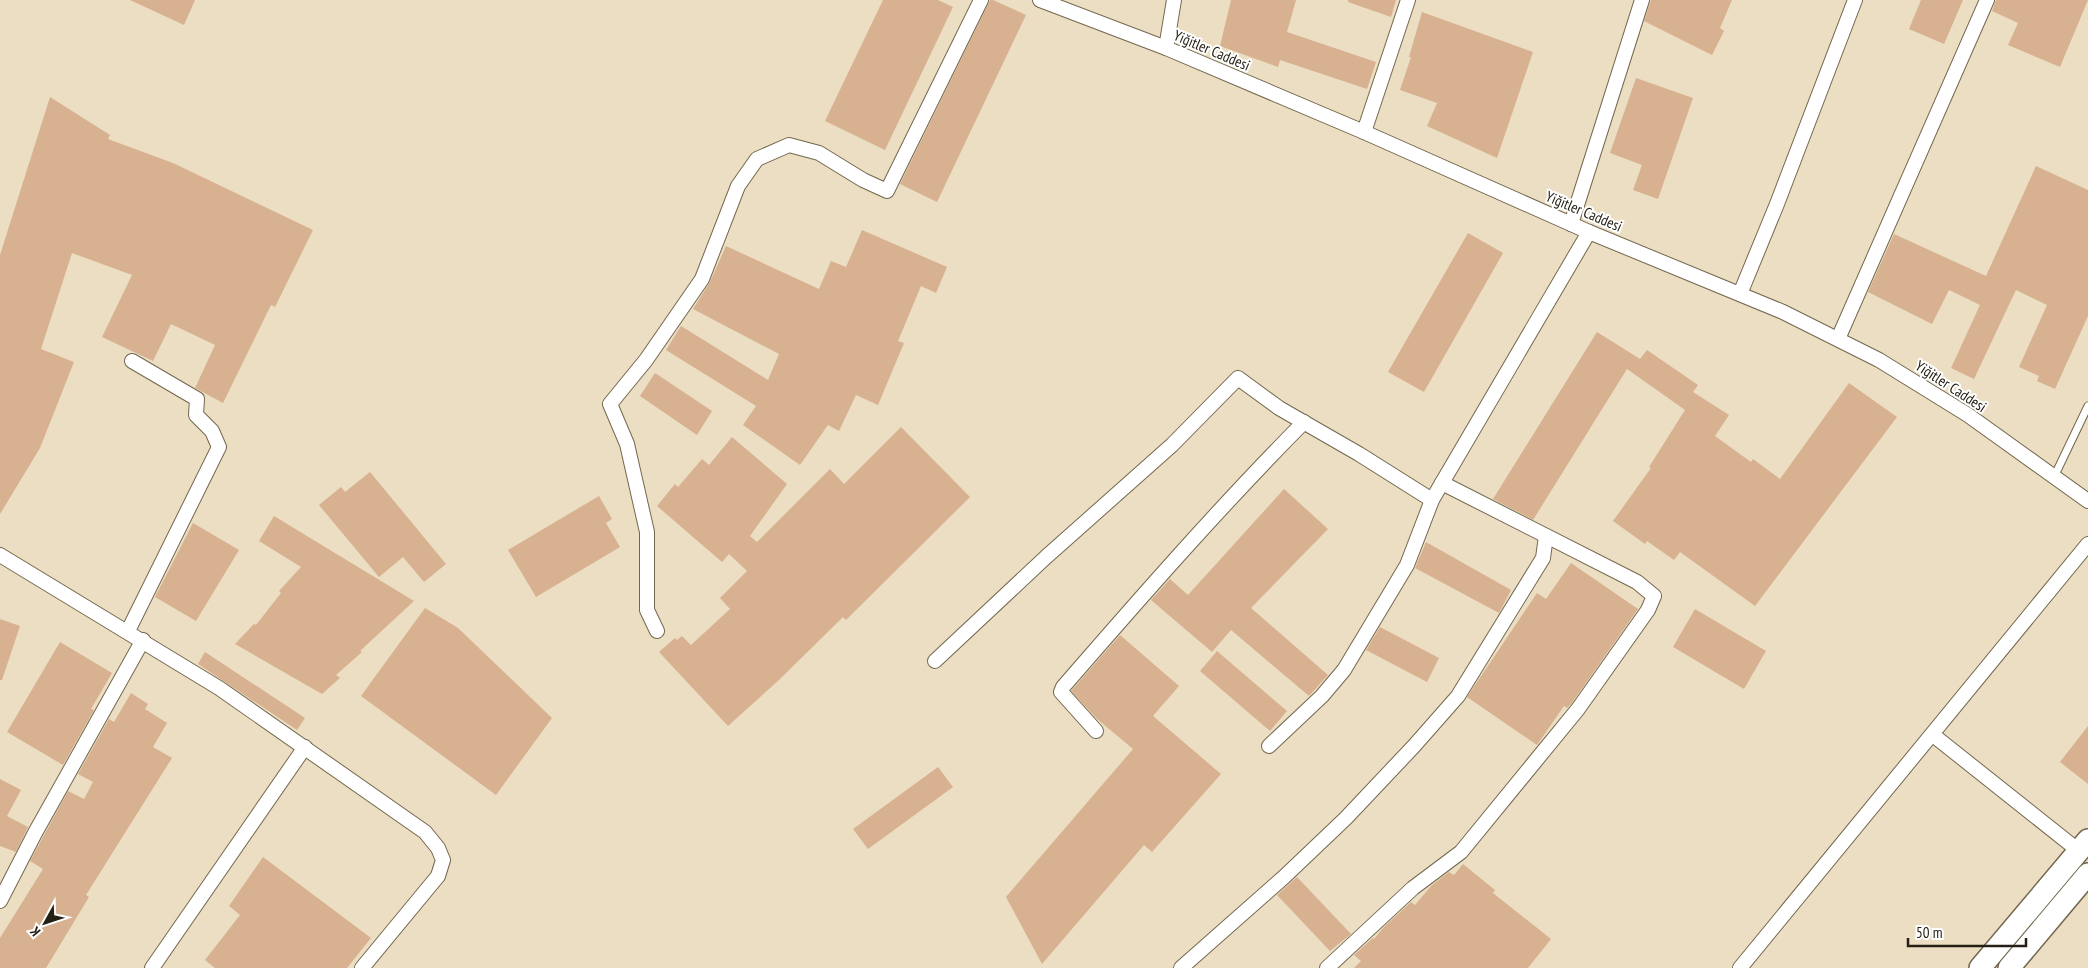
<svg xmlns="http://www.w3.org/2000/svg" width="2088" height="968" font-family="'PT Sans Narrow',sans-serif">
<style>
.building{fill:#d8b191}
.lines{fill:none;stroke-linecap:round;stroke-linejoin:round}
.service-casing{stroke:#73674e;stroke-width:9}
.minor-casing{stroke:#73674e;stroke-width:16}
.primary-casing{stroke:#73674e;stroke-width:24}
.service{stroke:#fff;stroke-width:7}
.minor{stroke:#fff;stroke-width:14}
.primary{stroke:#fff;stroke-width:21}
.labels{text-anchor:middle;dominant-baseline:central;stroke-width:4;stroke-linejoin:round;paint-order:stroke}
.street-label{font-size:15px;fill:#252016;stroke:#fff}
</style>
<rect width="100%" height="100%" fill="#ebdec2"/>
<g class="building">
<path d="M130 0H195L184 25Z"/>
<path d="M883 0H938L953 7 885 150 825 121Z"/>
<path d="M990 0H993L1026 15 937 202 900 184Z"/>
<path d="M1231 0H1296L1287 32 1376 62 1367 89 1280 60 1278 67 1220 46Z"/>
<path d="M1348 0H1396L1391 17 1348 2Z"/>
<path d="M1651 0H1732L1720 28 1724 31 1712 55 1644 21Z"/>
<path d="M1921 0H1963L1944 44 1909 29Z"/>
<path d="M1996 0H2088L2060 67 2008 45 2018 23 1992 11Z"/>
<path d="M1422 12 1533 52 1497 158 1427 126 1437 103 1400 90 1411 57H1409Z"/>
<path d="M1636 78 1693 98 1658 199 1633 190 1642 165 1610 153Z"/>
<path d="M50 97 110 135 108 139 173 163 313 230 275 307 271 305 223 403 195 388 215 345 171 324 153 361 102 337 132 275 72 253 41 349 74 362 40 448 0 514V255Z"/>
<path d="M2036 166 2088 190V316L2055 389 2037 381 2039 376 2019 367 2047 305 2016 290 1974 379 1951 368 1980 305 1949 290 1932 324 1868 292 1894 234 1986 276Z"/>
<path d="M862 230 947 267 936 293 921 286 898 341 904 343 878 405 856 395 839 431 828 425 800 465 743 425 756 406 666 350 681 326 768 380 779 354 693 309 710 282 726 246 819 289 831 261 846 267Z"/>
<path d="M1468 233 1503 253 1424 392 1388 372Z"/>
<path d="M1597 332 1640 359 1647 350 1698 385 1693 392 1729 415 1715 436 1751 462 1753 459 1780 479 1849 383 1897 417 1755 606 1680 552 1674 560 1647 541 1645 544 1613 521 1651 468 1649 467 1685 410 1627 369 1533 520 1493 499Z"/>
<path d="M655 373 712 411 697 435 640 396Z"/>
<path d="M901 427 970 497 846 620 843 617 780 679 728 726 659 652 675 638 677 640 682 636 691 645 730 609 720 598 747 571 729 554 722 562 657 506 675 484 678 487 702 459 709 465 732 437 787 484 750 536 757 542 830 469 844 484Z"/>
<path d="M370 472 446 564 424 582 403 557 379 577 319 505 341 487 345 492Z"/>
<path d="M1284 489 1328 529 1251 608 1328 675 1309 696 1231 630 1212 652 1151 600 1170 579 1188 595Z"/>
<path d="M599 496 612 519 606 523 620 547 536 597 508 550Z"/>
<path d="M274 516 414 601 360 651 362 652 336 675 340 678 322 694 235 644 254 624 256 625 281 593 279 591 301 567 259 541Z"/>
<path d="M193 523 239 550 196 621 155 597Z"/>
<path d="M1426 542 1511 590 1499 613 1415 568Z"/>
<path d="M1571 563 1638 609 1571 704 1567 708 1564 706 1537 745 1467 697 1537 593 1546 599Z"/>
<path d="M425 608 458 628 552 718 496 795 361 696Z"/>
<path d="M1695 609 1766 651 1744 689 1673 647Z"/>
<path d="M0 619 20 626 2 680H0Z"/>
<path d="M1380 627 1439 658 1427 682 1366 650Z"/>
<path d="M1120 635 1179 686 1153 716 1221 774 1152 852 1144 845 1042 964 1006 897 1133 749 1096 718 1071 691Z"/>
<path d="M60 642 112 673 91 709 94 710 63 765 7 732Z"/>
<path d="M1217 651 1287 711 1270 731 1200 671Z"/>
<path d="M205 652 305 718 297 730 198 664Z"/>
<path d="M131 693 148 704 145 709 167 723 153 747 172 758 86 895 89 897 46 968H0V938L43 869 30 861 68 791 84 799 93 782 78 774 109 719 114 722Z"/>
<path d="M2088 726V784L2060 762Z"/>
<path d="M938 767 953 787 868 849 853 829Z"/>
<path d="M0 779 21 790 7 816 28 827 16 852 0 846Z"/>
<path d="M263 857 371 938 347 968H215L205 960 240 915 229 906Z"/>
<path d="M1463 864 1495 890 1493 893 1551 939 1528 968H1354L1361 961 1354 955 1373 938 1374 939 1384 927 1411 902 1415 905 1431 886 1449 872 1454 875Z"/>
<path d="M1297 877 1351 934 1330 951 1277 895Z"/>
</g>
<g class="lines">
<g class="service-casing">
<path id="service" d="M2054 477 2088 406"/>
</g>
<g class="minor-casing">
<g id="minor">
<path d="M1040 0 1166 48 1364 132 1589 232 1783 312 1879 360 1968 415 2088 501"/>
<path d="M1166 48 1174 0"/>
<path d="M1364 132 1408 0"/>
<path d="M1571 224 1642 0"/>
<path d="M1740 294 1777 204 1855 0"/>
<path d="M1838 339 1987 0"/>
<path d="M0 555 219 688 425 832 438 848 443 860 438 876 362 968"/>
<path d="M128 631 219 447 212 431 196 415 197 399 132 361"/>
<path d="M657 631 647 610V532L627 444 610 404 646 360 702 279 738 186 757 159 789 145 819 153 863 180 887 191 981 0"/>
<path d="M935 661 1046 557 1172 445 1238 378 1279 408 1359 454 1432 500"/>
<path d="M1096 731 1061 692 1063 687C1142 596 1219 508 1304 422"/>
<path d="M1933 735 2079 851"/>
<path d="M1269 746 1322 696 1344 670 1407 565 1432 500 1589 232"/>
<path d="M0 901 35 833 143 640"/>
<path d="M152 968 305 747"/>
<path d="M1181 968 1284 877 1346 818 1414 746 1458 696 1543 558 1546 536"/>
<path d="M1327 968 1413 888 1461 852 1578 709 1648 610 1654 596 1637 582 1442 483"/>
<path d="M1740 968 2088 544"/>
</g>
</g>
<g class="primary-casing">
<g id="primary">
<path d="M1980 968 2088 840"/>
<path d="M2009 968 2088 874"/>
</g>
</g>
<use href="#service" class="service"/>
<use href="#minor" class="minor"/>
<use href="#primary" class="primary"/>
</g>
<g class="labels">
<g class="street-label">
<text transform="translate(1212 50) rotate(23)">Yiğitler Caddesi</text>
<text transform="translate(1584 211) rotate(23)">Yiğitler Caddesi</text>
<text transform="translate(1951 386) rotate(33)">Yiğitler Caddesi</text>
</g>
</g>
<g transform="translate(45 923) rotate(230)" stroke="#ffffff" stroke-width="4" paint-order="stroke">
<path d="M0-4L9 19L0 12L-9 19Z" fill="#252016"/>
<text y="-8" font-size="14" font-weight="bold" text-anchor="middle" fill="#252016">K</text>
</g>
<path d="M1908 938v8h118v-8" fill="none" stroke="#252016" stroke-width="2.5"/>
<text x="1916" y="938" font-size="15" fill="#252016" stroke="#ffffff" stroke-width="4" paint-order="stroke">50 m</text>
</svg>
